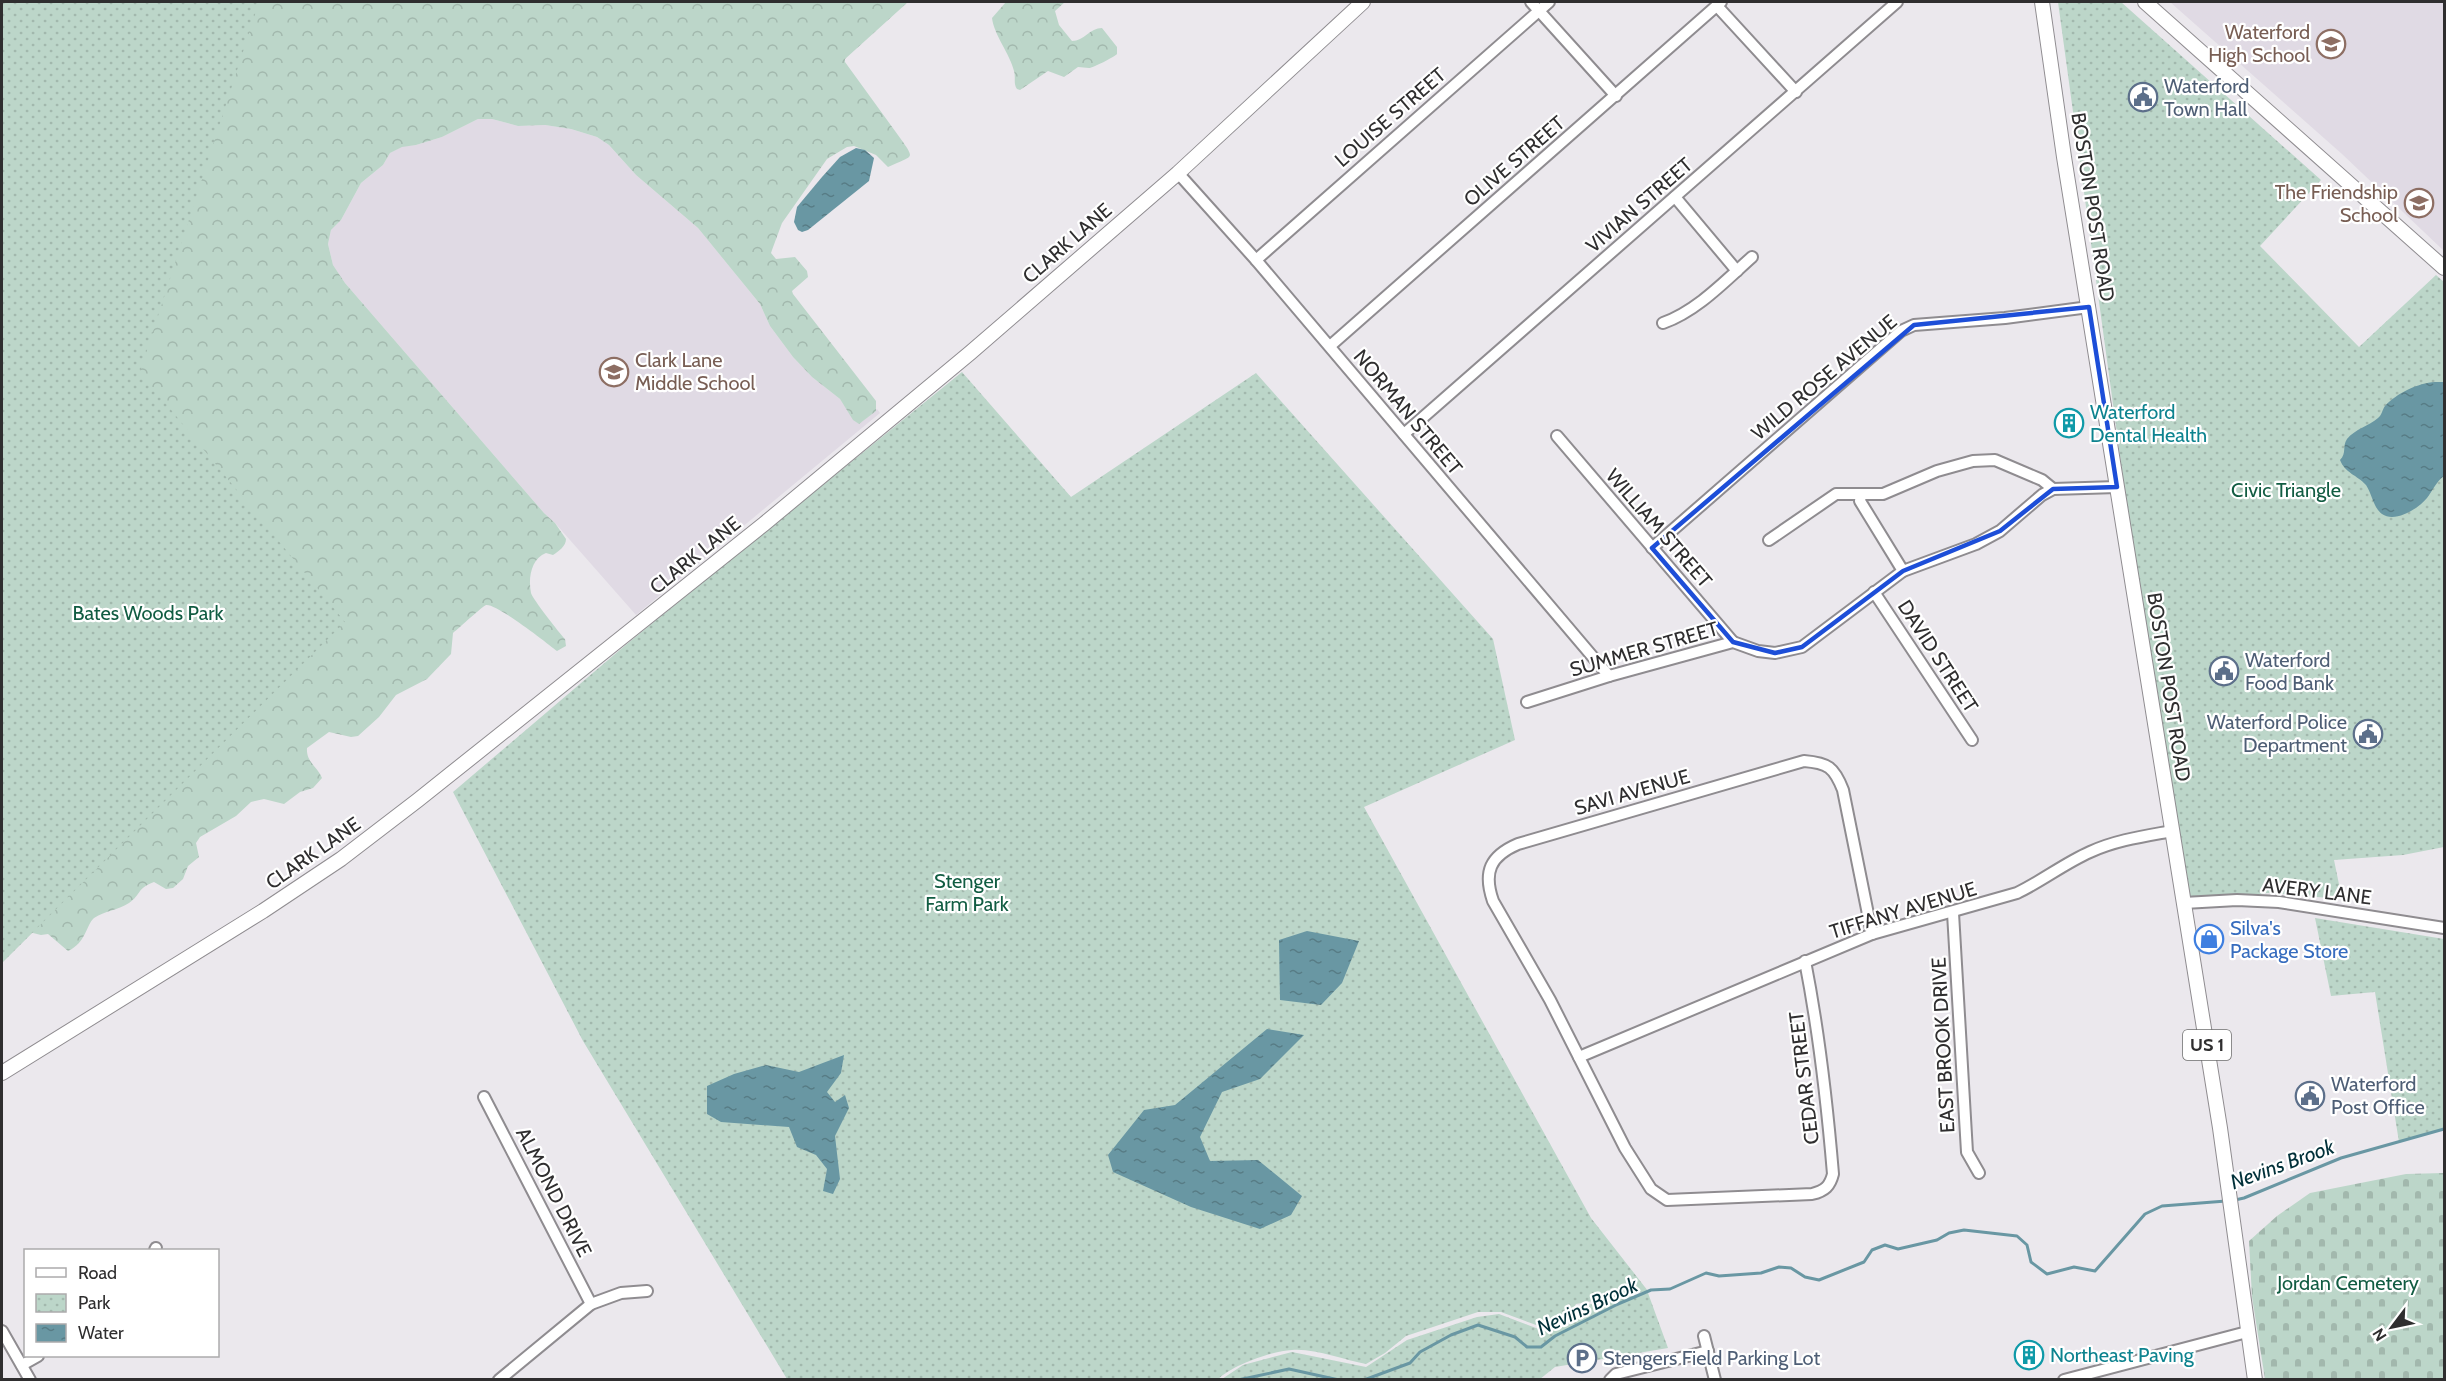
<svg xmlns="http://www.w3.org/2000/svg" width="2446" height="1381" font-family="Cabin,sans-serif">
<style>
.built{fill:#e0dae4}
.forest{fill:url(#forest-crowns)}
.cemetery{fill:url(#cemetery-stones)}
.park{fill:url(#park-dots)}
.water{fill:url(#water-ripples)}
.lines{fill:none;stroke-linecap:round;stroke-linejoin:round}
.stream{stroke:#6997a3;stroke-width:3}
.minor-casing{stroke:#8f8c90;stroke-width:14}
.major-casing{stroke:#8f8c90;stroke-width:16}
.minor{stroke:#fff;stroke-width:10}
.major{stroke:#fff;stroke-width:14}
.marked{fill:none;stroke:#1d4ed8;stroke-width:4.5;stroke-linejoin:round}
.labels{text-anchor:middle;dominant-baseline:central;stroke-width:4.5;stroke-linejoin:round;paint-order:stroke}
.shield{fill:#fff;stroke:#6d6d6d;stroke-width:1.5}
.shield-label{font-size:18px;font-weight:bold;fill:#2f2e2f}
.education-label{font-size:20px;fill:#785e54;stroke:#fff;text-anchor:end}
.service-label{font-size:20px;fill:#4e5e75;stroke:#fff;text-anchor:start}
.street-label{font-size:20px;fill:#2f2e2f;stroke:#fff}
.culture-label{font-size:20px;fill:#0d838f;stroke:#fff;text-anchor:start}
.park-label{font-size:20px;fill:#115c42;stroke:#fff}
.shop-label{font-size:20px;fill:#366cbe;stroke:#fff;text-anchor:start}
.water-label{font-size:21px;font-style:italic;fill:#013039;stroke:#fff}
</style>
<defs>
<pattern id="forest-crowns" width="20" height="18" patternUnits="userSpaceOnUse" patternTransform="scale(1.5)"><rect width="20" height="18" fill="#bcd6c9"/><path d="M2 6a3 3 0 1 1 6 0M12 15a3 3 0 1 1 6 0" fill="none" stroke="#a2b8ad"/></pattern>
<pattern id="cemetery-stones" width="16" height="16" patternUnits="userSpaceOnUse" patternTransform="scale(1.5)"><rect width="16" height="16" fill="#bcd6c9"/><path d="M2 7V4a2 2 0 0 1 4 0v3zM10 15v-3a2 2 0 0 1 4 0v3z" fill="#a2b8ad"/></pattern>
<pattern id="park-dots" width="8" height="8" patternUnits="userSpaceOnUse" patternTransform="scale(1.5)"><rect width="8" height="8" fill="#bcd6c9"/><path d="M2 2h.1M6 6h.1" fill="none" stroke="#a2b8ad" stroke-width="1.8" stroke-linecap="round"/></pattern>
<pattern id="water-ripples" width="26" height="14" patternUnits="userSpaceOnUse" patternTransform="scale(1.5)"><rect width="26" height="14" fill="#6997a3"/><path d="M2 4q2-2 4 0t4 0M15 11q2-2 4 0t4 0" fill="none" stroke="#577c85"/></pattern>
</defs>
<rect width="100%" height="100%" fill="#ebe8ed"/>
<g class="built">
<path d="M2170 2H2444V251L2342 154Z"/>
<path d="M478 119H492L518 126 545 125 571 129 597 137 609 145 636 175 698 228 760 304 770 326 793 357 812 377 840 399 854 420 859 424 877 409 880 413 636 615 555 523 544 513 345 283 333 265 328 244 331 230 341 220 361 183 383 165 390 153 403 146 416 145 442 137Z"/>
</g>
<g class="forest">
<path d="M142 2H908L845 59V62L903 142C914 158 912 156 897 163 894 164 891 166 888 167L876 155 854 146 847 147 827 159 782 223 772 250 771 253 776 259 795 257 807 271 808 277 792 291 793 294 876 401V411L859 424 853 420 840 399 812 377 793 357 770 326 760 304 698 228 636 175 609 145 597 137 571 129 545 125 518 126 492 119H478L442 137 416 145 402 147 390 153 383 165 361 183 341 220 331 230 328 244 333 265 345 283 544 513 555 523 566 539C566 546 559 551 553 555L546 553C531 559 528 578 531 593 532 598 560 634 565 639L566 646 557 651C547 643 496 603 486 605 483 606 459 628 453 633L451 654 427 679 396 695 379 717 358 736 351 737 329 732 307 748C306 762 317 766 322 778L313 788 300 792 284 804 264 799 251 802 236 816 200 837 196 843 199 857 188 866 183 879 173 888 166 889 154 882C136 889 141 895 129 903 119 910 104 911 94 918 86 925 86 943 68 951L48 934 41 935 29 932 2 673Z"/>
<path d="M1006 2H1065L1055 11 1059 25 1072 41C1084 41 1090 28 1102 28L1117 47V54C1114 57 1093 68 1089 68 1085 68 1082 67 1078 67L1064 77 1048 71 1020 90 1017 89C1013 83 1016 78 1014 71 1010 54 994 35 992 18Z"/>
</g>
<path class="cemetery" d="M2444 1173V1379H2265L2252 1297 2249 1241 2277 1216 2310 1193 2406 1174Z"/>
<g class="park">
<path d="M2 2H259L140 372 345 622 2 963Z"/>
<path d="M2058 2H2121L2321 180 2260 246 2359 347 2436 275 2444 282V847L2403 855 2334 860 2342 899 2268 893 2184 903 2122 470Z"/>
<path d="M962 372 1071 497 1256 373 1493 639 1515 740 1364 807 1591 1218 1648 1291 1576 1304 1564 1324 1544 1328 1501 1312H1478L1406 1336 1385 1353 1366 1364C1344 1360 1314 1348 1292 1350 1271 1351 1233 1365 1218 1379H787L583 1041 453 792 628 643Z"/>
<path d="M2315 918 2444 939V1128L2399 1142 2375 992 2331 996Z"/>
<path d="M1648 1293 1668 1348 1555 1367 1540 1379H1222L1243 1365 1292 1352 1366 1367 1407 1340 1477 1317 1499 1314 1544 1331 1568 1326 1581 1306Z"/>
</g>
<g class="water">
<path d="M856 148 865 150 874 158 869 181 808 230 802 232 798 230 794 222 797 207 822 177 840 157Z"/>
<path d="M2435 382H2444V476C2436 482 2433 490 2427 498 2418 509 2395 523 2382 514 2373 507 2372 494 2366 485 2357 475 2345 473 2340 460 2347 453 2342 446 2347 439 2355 429 2369 426 2378 418 2382 415 2382 410 2385 406 2397 393 2418 383 2435 382Z"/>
<path d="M1307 931 1359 941 1342 983 1321 1005 1280 1000 1279 940Z"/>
<path d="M1267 1029 1304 1035 1260 1079 1222 1092 1200 1137 1210 1161 1258 1160 1302 1196 1291 1215 1260 1229 1191 1207 1113 1172 1108 1155 1144 1110 1175 1105Z"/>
<path d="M844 1055 841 1073 827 1092 835 1102 845 1095 849 1108 835 1136 840 1179 833 1194 823 1191 827 1169 816 1155 797 1147 789 1127 721 1122 707 1114V1086L734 1074 766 1065 799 1072Z"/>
</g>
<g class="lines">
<g class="stream">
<path d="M2235 1200 2244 1198 2341 1158 2444 1129"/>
<path d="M1238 1380 1289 1369 1339 1380"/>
<path d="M1364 1380 1410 1363 1420 1352 1451 1335 1478 1325 1515 1337 1527 1347H1541L1555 1336 1618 1304 1651 1290 1670 1289 1706 1273 1719 1276 1761 1273 1779 1267 1791 1268 1805 1277 1819 1280 1864 1262 1872 1250 1885 1245 1898 1249 1937 1240 1949 1233 1964 1230 2017 1236 2027 1245 2031 1262 2047 1274 2074 1267 2095 1271 2145 1214 2162 1206 2226 1201"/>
</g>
<g class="minor-casing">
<g id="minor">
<path d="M1531 2 1616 96"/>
<path d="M1717 6 1796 92"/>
<path d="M1178 173 1256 260 1609 676"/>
<path d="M1675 197 1737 271"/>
<path d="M1256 260 1549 2"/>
<path d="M1663 323C1697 311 1725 281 1752 257"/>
<path d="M1330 346 1721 2"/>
<path d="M1404 434 1897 2"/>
<path d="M1557 436 1733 642"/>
<path d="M1861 495 1860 501 1903 571"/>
<path d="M1769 540 1836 494H1883L1937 471 1973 461 1995 460 2042 480 2053 489"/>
<path d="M1652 548 1901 331 1914 325 2005 318 2089 307"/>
<path d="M1874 592 1972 740"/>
<path d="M1527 702 1609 676 1733 642 1758 651 1775 653 1802 647 1903 571 1976 544 2000 531 2042 495 2053 489 2117 487"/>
<path d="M2184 903 2237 900 2279 902 2444 928"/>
<path d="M1953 913 1967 1152 1979 1173"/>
<path d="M1805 961C1819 1032 1827 1102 1833 1174 1830 1186 1825 1191 1812 1194L1667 1200 1651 1189 1625 1148 1550 1000 1493 901C1483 872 1490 856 1518 844L1804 761C1828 763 1834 767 1843 790L1872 934"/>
<path d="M1579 1057 1872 934 2017 893C2042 881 2065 863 2090 852 2116 840 2145 836 2172 831"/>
<path d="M484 1097 591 1304"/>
<path d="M155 1250 156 1248"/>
<path d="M2 1331 30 1380"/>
<path d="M1704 1336 1715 1380"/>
<path d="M22 1365 38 1356"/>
<path d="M499 1380 591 1304 621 1293 647 1291"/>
<path d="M1610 1380 1616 1374 1708 1351"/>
<path d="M2064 1380 2247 1332"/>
</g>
</g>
<g class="major-casing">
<g id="major">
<path d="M2042 2 2064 157 2220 1128 2255 1380"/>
<path d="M2145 2 2444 268"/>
<path d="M2 1073 263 911 341 859 418 800 764 524 970 353 1178 173 1363 2"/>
</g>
</g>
<use href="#minor" class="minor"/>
<use href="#major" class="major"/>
</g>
<path class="marked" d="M2089 307 2117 487 2053 489 2000 531 1903 571 1802 647 1775 653 1733 642 1652 548 1914 325Z"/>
<defs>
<g id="school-ring" transform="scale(1.5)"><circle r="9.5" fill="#fff" stroke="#8d6e63" stroke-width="1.5"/><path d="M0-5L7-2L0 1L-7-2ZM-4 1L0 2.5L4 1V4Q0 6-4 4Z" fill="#8d6e63"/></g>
<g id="civic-ring" transform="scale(1.5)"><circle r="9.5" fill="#fff" stroke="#5c6f8a" stroke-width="1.5"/><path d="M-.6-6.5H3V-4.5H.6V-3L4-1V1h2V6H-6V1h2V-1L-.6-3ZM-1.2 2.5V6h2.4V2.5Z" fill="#5c6f8a"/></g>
<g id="building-ring" transform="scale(1.5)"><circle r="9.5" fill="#fff" stroke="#0f9aa8" stroke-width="1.5"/><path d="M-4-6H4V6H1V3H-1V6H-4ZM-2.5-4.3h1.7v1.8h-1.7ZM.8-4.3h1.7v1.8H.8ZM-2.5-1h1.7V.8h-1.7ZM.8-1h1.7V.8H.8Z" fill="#0f9aa8"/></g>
<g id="shop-ring" transform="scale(1.5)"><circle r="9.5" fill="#fff" stroke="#3f7fe0" stroke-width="1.5"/><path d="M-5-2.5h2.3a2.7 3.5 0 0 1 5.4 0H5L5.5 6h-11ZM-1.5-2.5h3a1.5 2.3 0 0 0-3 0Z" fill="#3f7fe0"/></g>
<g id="parking-ring" transform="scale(1.5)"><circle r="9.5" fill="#fff" stroke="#5c6f8a" stroke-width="1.5"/><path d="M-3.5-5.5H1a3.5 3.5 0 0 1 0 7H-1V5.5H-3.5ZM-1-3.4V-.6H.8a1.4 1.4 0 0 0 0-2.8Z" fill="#5c6f8a"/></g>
</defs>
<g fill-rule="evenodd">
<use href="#school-ring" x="2331" y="44"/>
<use href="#civic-ring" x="2143" y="97"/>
<use href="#school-ring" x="2419" y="203"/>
<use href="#school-ring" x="614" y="372"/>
<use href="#building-ring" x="2069" y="423"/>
<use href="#civic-ring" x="2224" y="671"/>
<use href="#civic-ring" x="2368" y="734"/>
<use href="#shop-ring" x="2209" y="939"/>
<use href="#civic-ring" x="2310" y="1096"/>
<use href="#building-ring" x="2029" y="1355"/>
<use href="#parking-ring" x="1582" y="1358"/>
</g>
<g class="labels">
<rect class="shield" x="2183" y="1030" width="48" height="30" rx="4.5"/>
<g class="shield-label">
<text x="2207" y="1045">US 1</text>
</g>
<g class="education-label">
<text x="2310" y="32">Waterford<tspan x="2310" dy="23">High School</tspan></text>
<text x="2398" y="192">The Friendship<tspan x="2398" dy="23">School</tspan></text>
<text x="635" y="360" text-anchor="start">Clark Lane<tspan x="635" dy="23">Middle School</tspan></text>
</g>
<g class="service-label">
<text x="2164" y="86">Waterford<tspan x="2164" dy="23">Town Hall</tspan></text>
<text x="2245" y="660">Waterford<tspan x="2245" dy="23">Food Bank</tspan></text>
<text x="2347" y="722" text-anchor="end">Waterford Police<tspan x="2347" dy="23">Department</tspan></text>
<text x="2331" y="1084">Waterford<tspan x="2331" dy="23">Post Office</tspan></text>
<text x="1603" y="1358">Stengers Field Parking Lot</text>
</g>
<g class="street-label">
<text transform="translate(1390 117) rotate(-41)">LOUISE STREET</text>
<text transform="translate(1514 161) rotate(-41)">OLIVE STREET</text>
<text transform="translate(1639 205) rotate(-41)">VIVIAN STREET</text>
<text transform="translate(2093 207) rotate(81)">BOSTON POST ROAD</text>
<text transform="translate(1067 243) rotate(-41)">CLARK LANE</text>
<text transform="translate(1824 377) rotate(-40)">WILD ROSE AVENUE</text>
<text transform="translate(1408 412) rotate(50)">NORMAN STREET</text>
<text transform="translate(1659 528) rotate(49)">WILLIAM STREET</text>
<text transform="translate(695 555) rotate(-39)">CLARK LANE</text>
<text transform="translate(1644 649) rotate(-16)">SUMMER STREET</text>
<text transform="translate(1938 656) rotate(57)">DAVID STREET</text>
<text transform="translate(2169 687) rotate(81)">BOSTON POST ROAD</text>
<text transform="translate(1632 792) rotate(-16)">SAVI AVENUE</text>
<text transform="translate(313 853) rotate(-35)">CLARK LANE</text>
<text transform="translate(2317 891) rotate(7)">AVERY LANE</text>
<text transform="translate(1903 910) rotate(-17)">TIFFANY AVENUE</text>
<text transform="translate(1943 1045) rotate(-93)">EAST BROOK DRIVE</text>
<text transform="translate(1804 1078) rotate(-97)">CEDAR STREET</text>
<text transform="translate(554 1192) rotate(63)">ALMOND DRIVE</text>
</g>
<g class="culture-label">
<text x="2090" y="412">Waterford<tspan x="2090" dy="23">Dental Health</tspan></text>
<text x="2050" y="1355">Northeast Paving</text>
</g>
<g class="park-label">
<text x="2286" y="490">Civic Triangle</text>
<text x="148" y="613">Bates Woods Park</text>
<text x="967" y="881">Stenger<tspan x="967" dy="23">Farm Park</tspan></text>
<text x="2348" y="1283">Jordan Cemetery</text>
</g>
<g class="shop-label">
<text x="2230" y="928">Silva's<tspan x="2230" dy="23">Package Store</tspan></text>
</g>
<g class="water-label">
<text transform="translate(2282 1164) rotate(-20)">Nevins Brook</text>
<text transform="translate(1587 1306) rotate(-25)">Nevins Brook</text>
</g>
</g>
<rect width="2446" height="1381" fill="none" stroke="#2f2e2f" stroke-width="6"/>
<rect x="24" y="1249" width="195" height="108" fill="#ffffff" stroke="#acabac" stroke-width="1.5"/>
<rect x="36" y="1268" width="30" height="9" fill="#ffffff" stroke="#acabac" stroke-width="1.5"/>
<text x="78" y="1279" font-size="18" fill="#2f2e2f">Road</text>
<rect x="36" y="1294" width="30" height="18" fill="url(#park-dots)" stroke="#acabac" stroke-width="1.5"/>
<text x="78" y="1309" font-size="18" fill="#2f2e2f">Park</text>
<rect x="36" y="1324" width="30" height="18" fill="url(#water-ripples)" stroke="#acabac" stroke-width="1.5"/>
<text x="78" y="1339" font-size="18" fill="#2f2e2f">Water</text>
<g transform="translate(2392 1327) rotate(238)" stroke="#ffffff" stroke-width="4.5" paint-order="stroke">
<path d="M0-4.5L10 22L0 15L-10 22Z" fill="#2f2e2f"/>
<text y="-9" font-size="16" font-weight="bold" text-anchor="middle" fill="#2f2e2f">N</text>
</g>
</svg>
